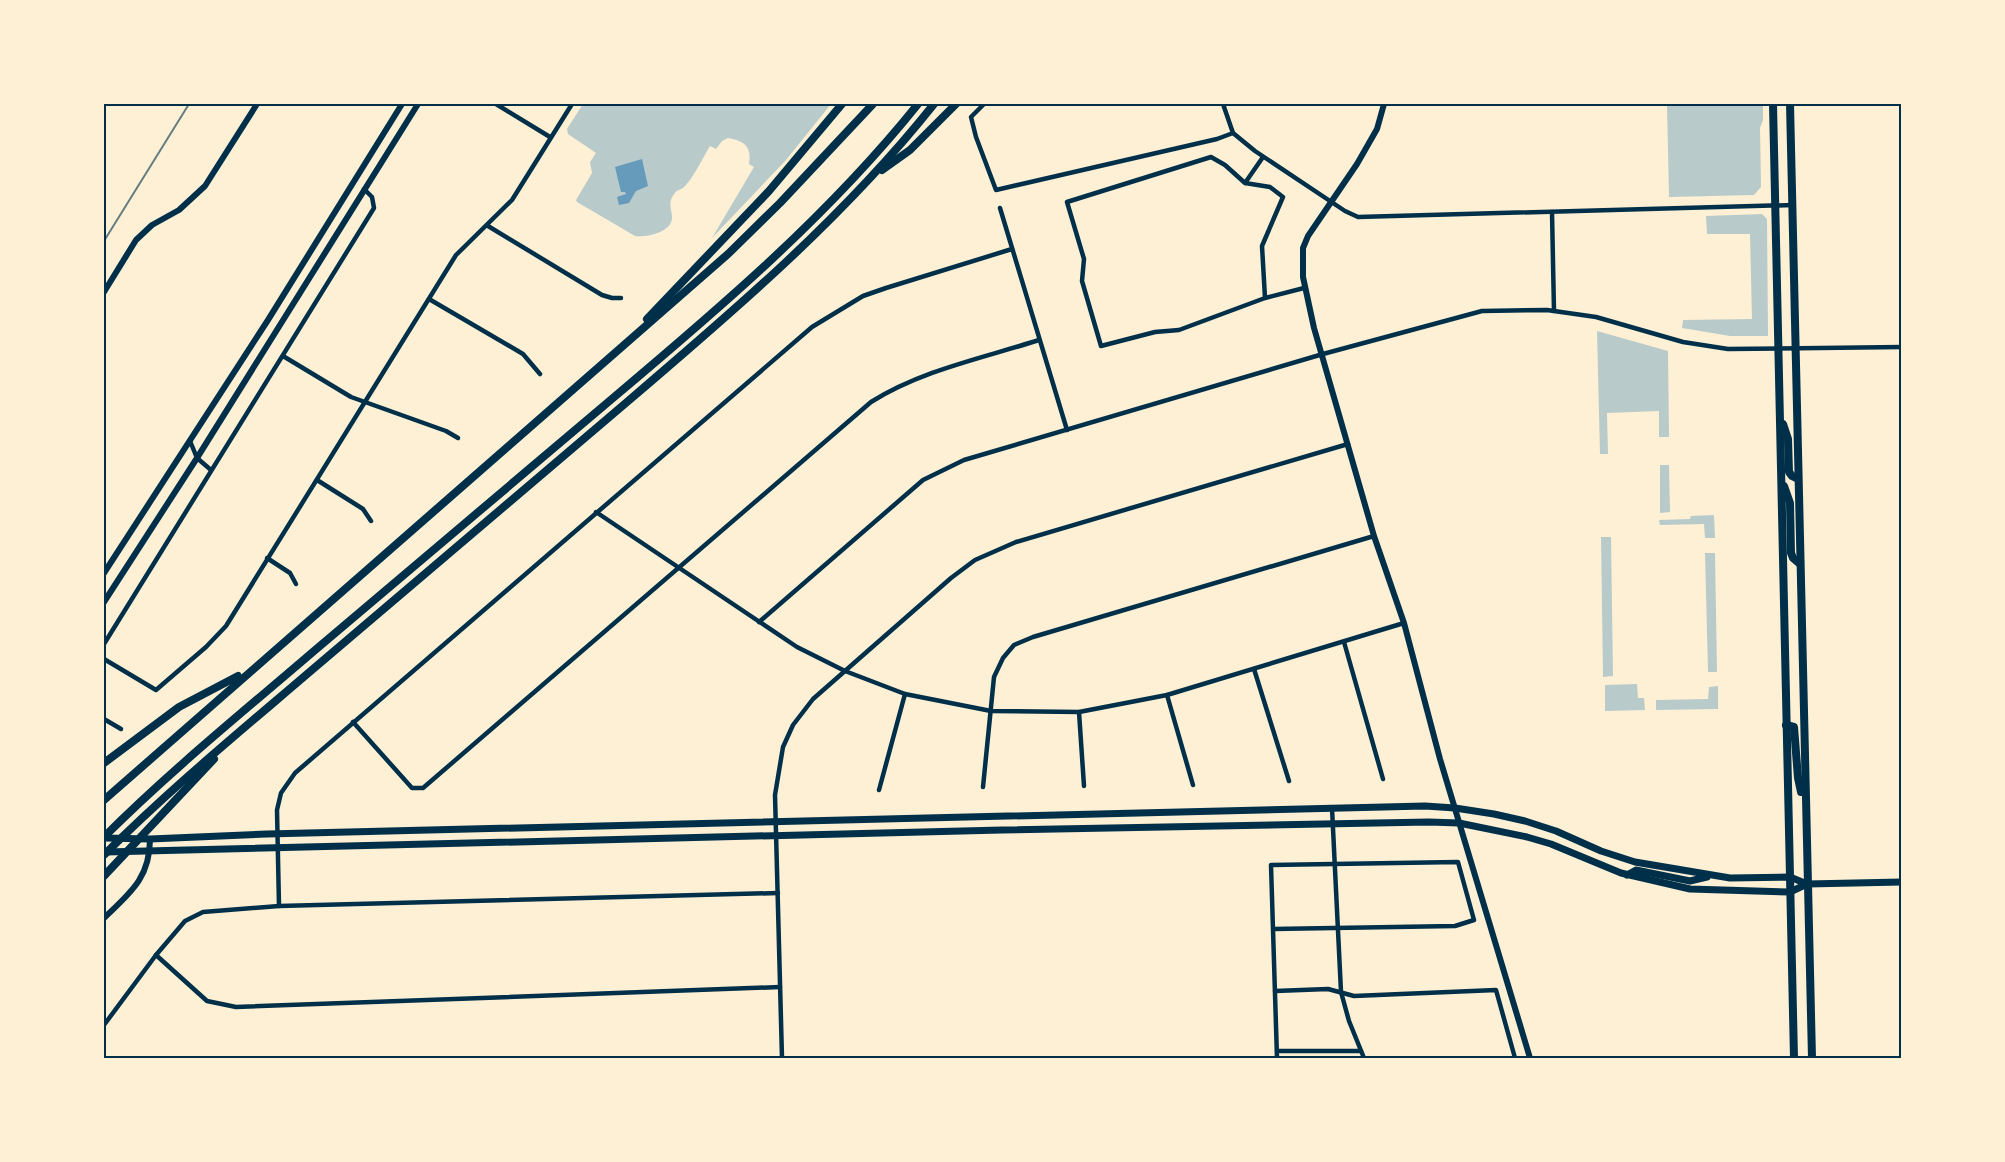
<svg xmlns="http://www.w3.org/2000/svg" width="2005" height="1162" font-family="'Exo 2',sans-serif">
<style>
.green{fill:#b9caca}
.water{fill:#669bbc}
.lines{fill:none;stroke-linecap:round;stroke-linejoin:round}
.minor{stroke:#003049;stroke-width:4.5}
.tertiary{stroke:#003049;stroke-width:6}
.secondary{stroke:#003049;stroke-width:7}
.primary{stroke:#003049;stroke-width:8}
.motorway{stroke:#003049;stroke-width:8}
.rail{stroke:#657d81;stroke-width:2}
.neatline{fill:none;stroke:#003049;stroke-width:2}
</style>
<rect width="100%" height="100%" fill="#fdf0d5"/>
<g class="green">
<path d="M583 104H831L786 160 712 238 754 167 749 164C752 146 744 141 728 138L722 141 716 149 710 146C702 159 695 175 685 186 682 190 677 189 674 194 668 202 671 208 672 216 674 232 646 238 635 236L577 202 576 200 592 173 590 162 596 153 568 134 567 129Z"/>
<path d="M1667 104H1763V120L1760 128 1761 187 1754 195 1669 197Z"/>
<path d="M1762 214 1767 219 1768 336H1730L1682 328 1683 320 1752 319 1750 234H1707L1706 216Z"/>
<path d="M1597 331 1668 351 1669 437H1659V411L1607 413 1608 454H1600Z"/>
<path d="M1660 465H1669L1670 512 1660 513Z"/>
<path d="M1714 515 1715 538H1705L1704 524 1660 525 1659 520 1690 519 1691 516Z"/>
<path d="M1601 537H1611L1613 676 1603 677Z"/>
<path d="M1705 553H1715L1717 672H1708Z"/>
<path d="M1637 684 1638 698H1644L1645 710 1605 711V685Z"/>
<path d="M1718 686V709L1656 710V700L1708 699 1709 687Z"/>
</g>
<path class="water" d="M642 159 648 186 636 191 629 203 619 205 617 197 626 194 625 192H621L615 167Z"/>
<g class="lines">
<g class="minor">
<path d="M496 104 550 137"/>
<path d="M984 104 971 117 976 137 996 190 1217 139 1233 133"/>
<path d="M1223 104 1233 133 1255 151 1345 211 1358 217 1793 205"/>
<path d="M1245 183 1270 187 1283 197 1262 246 1265 298 1179 330 1155 332 1101 346 1082 281 1084 259 1067 202 1211 157 1225 165 1245 183 1263 157"/>
<path d="M1000 208 1067 430"/>
<path d="M1552 212 1554 311"/>
<path d="M488 226 602 295 612 298H621"/>
<path d="M1265 298 1304 288"/>
<path d="M429 299 523 354 540 374"/>
<path d="M283 356 351 397 446 431 458 438"/>
<path d="M190 441 197 458 211 470"/>
<path d="M317 480 363 509 371 521"/>
<path d="M596 512 797 647 845 671 905 694 991 711 1079 712 1167 695 1404 623"/>
<path d="M267 558 290 573 296 584"/>
<path d="M759 622 923 480 964 460 1323 354 1482 311 1547 310 1596 317 1683 342 1728 349 1902 347"/>
<path d="M1344 642 1383 779"/>
<path d="M104 644 374 208 372 197 364 189"/>
<path d="M104 659 156 690 206 647 226 626 456 255 512 200 572 104"/>
<path d="M1254 669 1289 781"/>
<path d="M1167 695 1193 785"/>
<path d="M1079 712 1084 786"/>
<path d="M104 719 121 729"/>
<path d="M353 722 412 788H423L871 402C922 370 983 358 1039 340"/>
<path d="M983 787 994 677 1003 658 1014 645 1033 637 1374 536"/>
<path d="M879 790 905 694"/>
<path d="M1332 808 1341 992 1349 1021 1364 1058"/>
<path d="M279 906 277 810 281 793 295 773 812 327 863 296 886 288 1012 249"/>
<path d="M1273 929 1455 926 1474 920 1458 862 1271 865 1277 1058"/>
<path d="M156 955 207 1001 236 1007 780 987"/>
<path d="M1275 991 1328 989 1354 996 1496 990 1515 1058"/>
<path d="M104 1025 156 955 185 921 203 912 279 906 778 893"/>
<path d="M1277 1051H1361"/>
<path d="M782 1058 775 795 783 747 793 725 813 699 951 578 975 560 1016 542 1348 444"/>
</g>
<g class="tertiary">
<path d="M1384 104 1377 129 1357 164 1308 236 1303 248V277L1314 328 1374 536 1404 623 1440 759 1530 1058"/>
<path d="M104 292 136 240 152 225 179 210 205 186 257 104"/>
<path d="M104 573 268 320 402 104"/>
<path d="M104 602 197 458 418 104"/>
<path d="M104 918C130 893 150 878 150 839"/>
</g>
<g class="secondary">
<path d="M104 838 150 839 267 834 1425 806 1455 808 1494 814 1525 821 1556 831 1601 851 1635 862 1730 878 1790 877 1807 884"/>
<path d="M106 852 1002 830 1429 822 1459 823 1527 837 1551 844 1621 873 1690 889 1790 892 1807 884 1902 882"/>
<path d="M1627 875 1636 870 1690 881 1707 877"/>
</g>
<g class="primary">
<path d="M1773 104 1794 1058"/>
<path d="M1790 104 1812 1058"/>
<path d="M1783 424 1788 439 1789 472 1792 476 1798 479"/>
<path d="M1784 486 1790 503 1791 553 1793 558 1800 564"/>
<path d="M1786 725 1794 727 1798 778 1801 792"/>
</g>
<g class="motorway">
<path d="M882 170 910 150 956 104"/>
<path d="M647 319 769 191 842 104"/>
<path d="M104 763 179 707 238 676"/>
<path d="M104 800 728 254 780 203 873 104"/>
<path d="M104 837C170 771 243 712 314 651 414 567 513 482 613 398 721 307 829 215 918 104"/>
<path d="M104 855C168 791 237 734 306 675 413 584 520 493 627 402 736 309 845 216 934 104"/>
<path d="M104 876 214 759"/>
</g>
<path class="rail" d="M104 241 189 104"/>
</g>
<rect width="2005" height="1162" fill="none" stroke="#fdf0d5" stroke-width="210"/>
<rect x="105" y="105" width="1795" height="952" class="neatline"/>
</svg>
